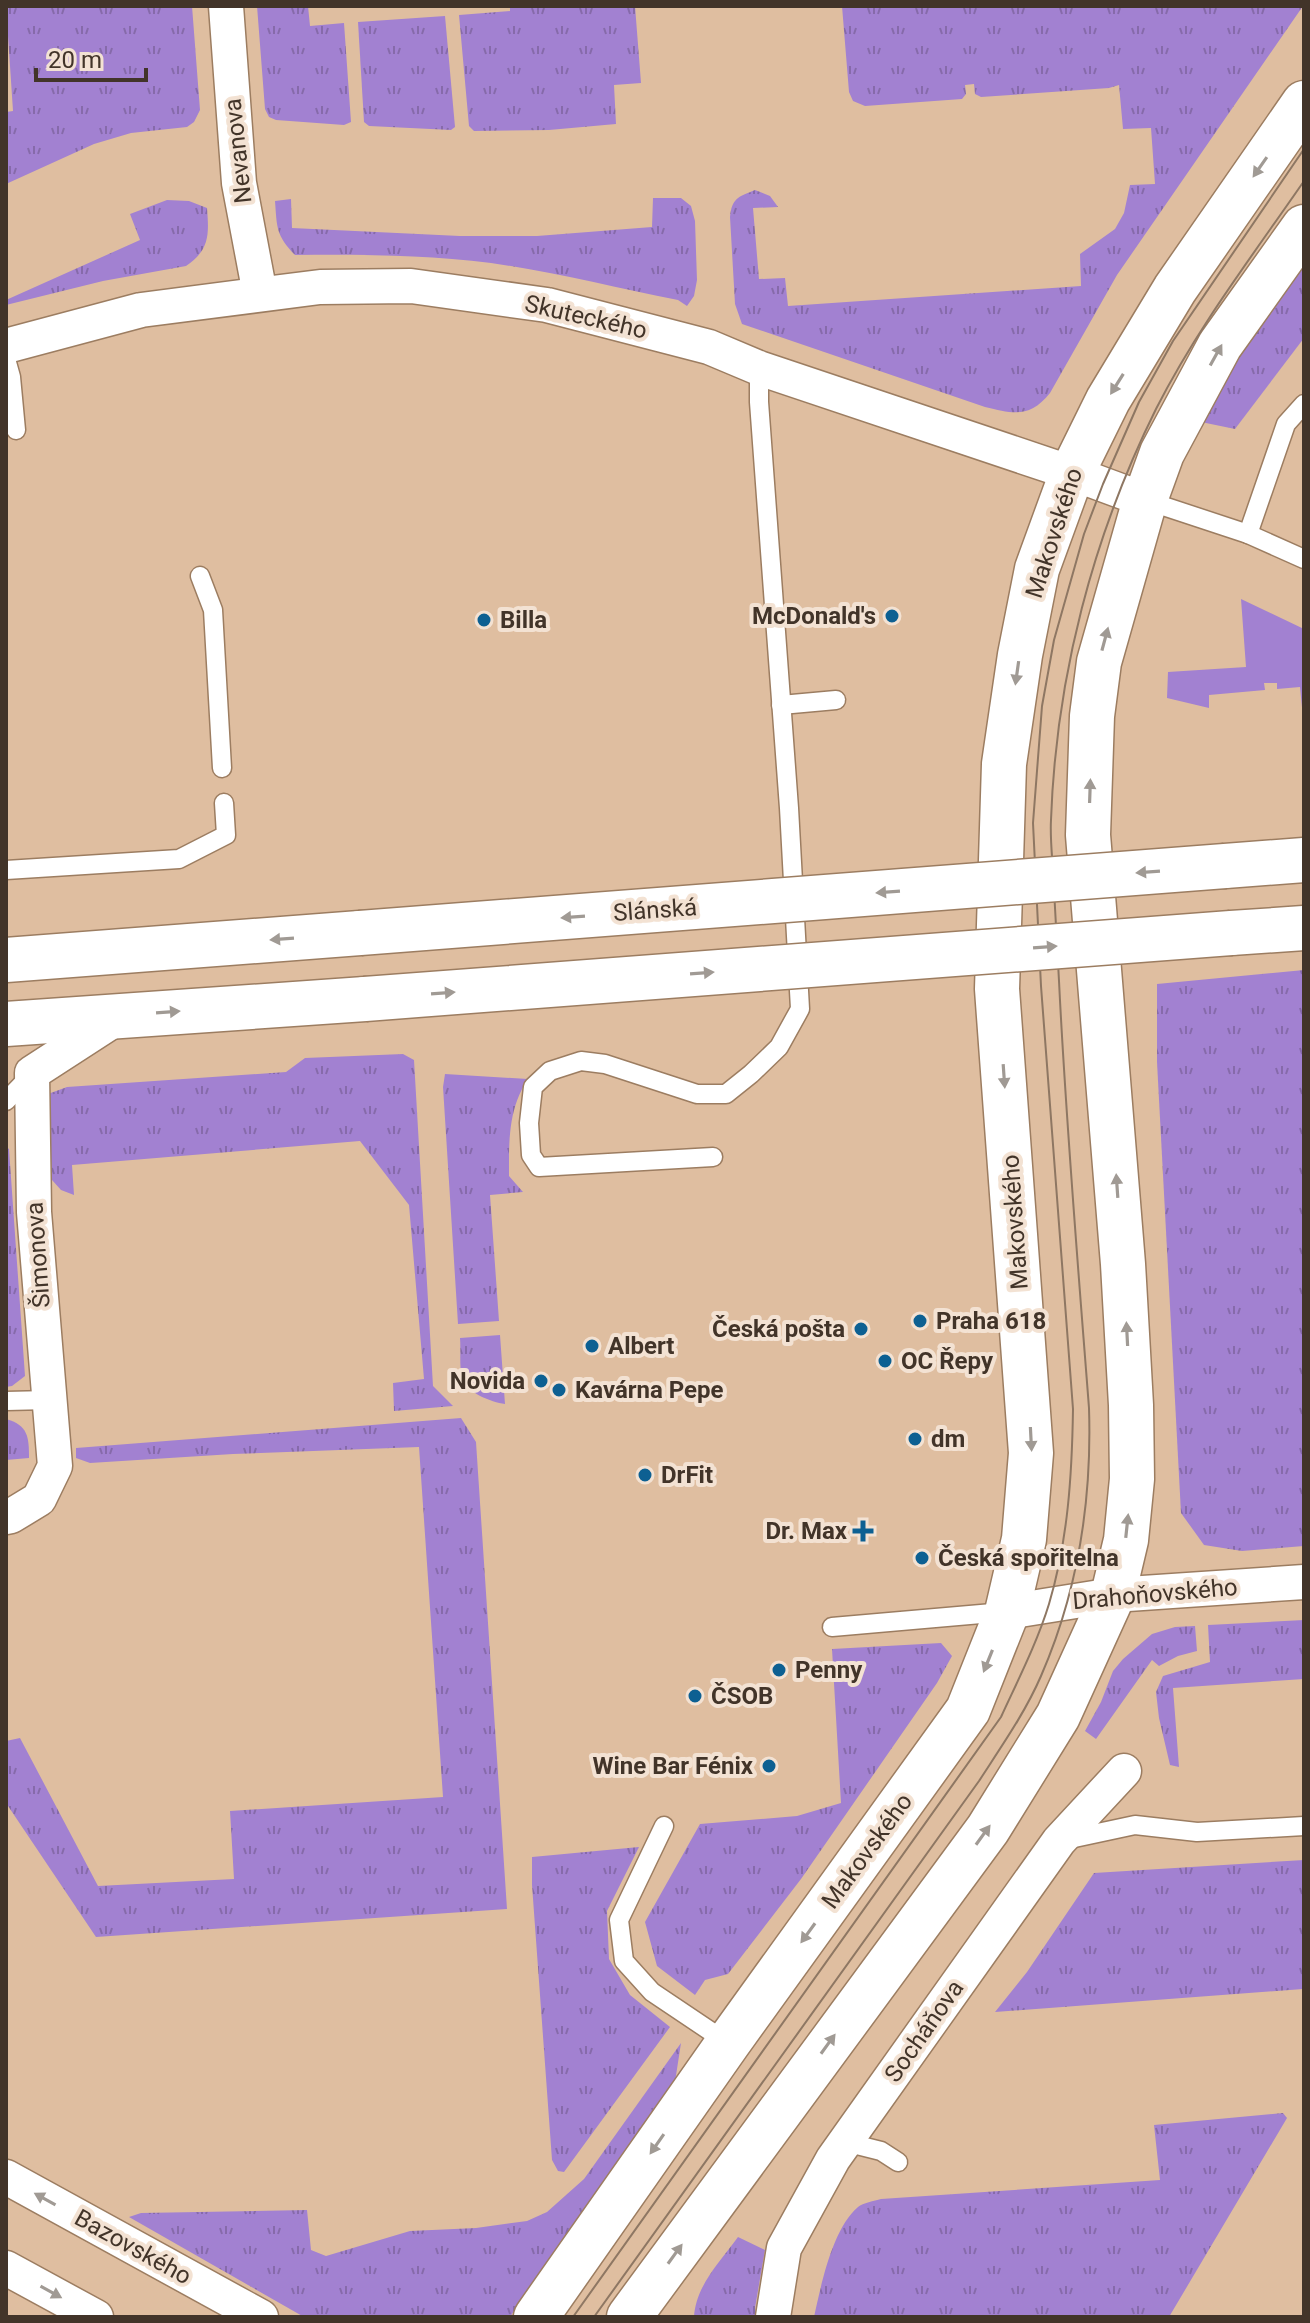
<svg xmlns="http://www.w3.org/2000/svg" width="1310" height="2323" font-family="Roboto,sans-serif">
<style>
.grass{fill:url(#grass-tufts)}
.garden{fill:#a281d1}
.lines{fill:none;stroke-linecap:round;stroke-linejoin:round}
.lane-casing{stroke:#9c7d61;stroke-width:21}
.street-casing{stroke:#9c7d61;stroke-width:37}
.secondary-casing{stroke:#9c7d61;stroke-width:47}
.lane{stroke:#fff;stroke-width:18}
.street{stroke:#fff;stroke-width:34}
.secondary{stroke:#fff;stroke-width:44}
.tram{stroke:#8e7763;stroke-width:2}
.secondary-bridge-casing{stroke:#9c7d61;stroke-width:47;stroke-linecap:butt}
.secondary-bridge{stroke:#fff;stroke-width:44}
.oneway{fill:#a09a94}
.poi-dot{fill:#0d6092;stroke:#f3e2d3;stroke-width:3}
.labels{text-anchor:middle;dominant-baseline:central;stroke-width:8;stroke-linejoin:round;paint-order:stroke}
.street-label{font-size:24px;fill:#423429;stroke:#f3e2d3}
.poi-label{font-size:24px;font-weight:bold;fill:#423429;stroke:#f3e2d3;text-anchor:start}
</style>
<defs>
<pattern id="grass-tufts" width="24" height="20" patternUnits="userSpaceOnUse" patternTransform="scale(2)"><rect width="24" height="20" fill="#a281d1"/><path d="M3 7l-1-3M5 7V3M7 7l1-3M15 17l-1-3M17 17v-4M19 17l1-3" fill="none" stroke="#866aaa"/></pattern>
</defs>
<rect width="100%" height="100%" fill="#dfbea0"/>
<g class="grass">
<path d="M6 6H192L200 110 194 122 187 127 131 133 94 144 6 184V112L13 111Z"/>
<path d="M257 6H308L310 26 344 23 351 122 344 125 276 120 269 117 265 109Z"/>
<path d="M510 6H635L641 83 614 85 616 124 549 130 474 131 469 126 459 15 510 11Z"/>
<path d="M842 6H1303L1117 275 1050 393C1030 418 1014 414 985 407L742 324 735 304 730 217C732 198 738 197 755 190L770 196 778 207 753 208 759 279 785 278 788 306 1081 286 1080 254 1115 229 1124 213 1130 185 1155 184 1151 128 1123 129 1119 85 1109 88 981 97 975 94 974 84 965 85 966 94 962 99 865 106 853 101 849 92Z"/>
<path d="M445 16 455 127 451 130 369 126 364 122 358 22Z"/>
<path d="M653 198H681L691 206 695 221 697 280 694 296 687 306 678 300C616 288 555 272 491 263 426 255 361 254 295 255 276 235 277 228 275 201L291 199 292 228 460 236H537L652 227Z"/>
<path d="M167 200 189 201 207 208C209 234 210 250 186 266L103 281 6 305V300L140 240 130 214Z"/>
<path d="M1304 261V338L1235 429 1201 422 1238 353Z"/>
<path d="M1304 970V1546L1242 1551 1204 1545 1181 1513 1157 1062V984Z"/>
<path d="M403 1054 414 1060 433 1386 453 1406 394 1411 393 1383 424 1379 409 1205 360 1141 72 1165 74 1195 61 1190 52 1180 48 1094 67 1087 286 1072 305 1058Z"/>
<path d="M445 1074 528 1079C508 1109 509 1141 509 1176L523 1192 490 1195 499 1321 458 1324 443 1087Z"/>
<path d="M6 1147 9 1149 25 1376 12 1386 6 1387V1272L8 1271Z"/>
<path d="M500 1335 505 1404C491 1402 467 1393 462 1378 459 1366 461 1350 460 1338Z"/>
<path d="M461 1418 476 1442 507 1909 96 1937 6 1803V1741L20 1738 98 1886 234 1879 230 1811 443 1797 419 1447 233 1454 90 1463 76 1458V1448Z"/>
<path d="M6 1419C28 1425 29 1437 29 1458L6 1460Z"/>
<path d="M1304 1620V1679L1173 1688 1179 1767 1170 1765 1159 1718 1156 1692 1163 1676 1210 1662 1208 1625Z"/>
<path d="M1195 1626 1197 1651 1178 1656 1159 1666 1152 1660 1096 1739 1085 1731 1101 1702 1113 1671 1123 1659 1152 1634 1175 1627Z"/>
<path d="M941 1643 952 1656 937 1683 801 1879 728 1974 705 1980 695 1995 657 1966 645 1922 700 1824 797 1816 841 1803 832 1649Z"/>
<path d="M639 1847 607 1911 609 1959 630 1995 670 2027 564 2172 558 2171 552 2160 532 1885V1857Z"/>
<path d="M1304 1860V1997L1303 1989 995 2012 1027 1972 1094 1873Z"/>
<path d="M681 2043 675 2082 557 2247 510 2317H304L129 2217 141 2213 307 2210 311 2250 326 2256 410 2231 476 2228 527 2221 547 2212 584 2179Z"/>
<path d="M1283 2113 1287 2118 1169 2317H814C821 2286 832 2229 858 2207 863 2203 874 2201 881 2199L1160 2180 1154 2125Z"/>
<path d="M738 2237 765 2250 755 2308 756 2317H694C696 2285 720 2262 738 2237Z"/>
</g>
<path class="garden" d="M1241 599 1304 629V728L1300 687 1277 689V683H1264L1265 690 1209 695V708L1167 698 1168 672 1246 667Z"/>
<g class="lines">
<g class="lane-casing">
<g id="lane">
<path d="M6 359 11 377 16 430"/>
<path d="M1145 500 1248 534 1304 559"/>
<path d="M1248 534 1286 424 1304 404"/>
<path d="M200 576 213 610 222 768"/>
<path d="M781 705 836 700"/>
<path d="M6 870 179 859 226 835 224 803"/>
<path d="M6 1101 32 1074"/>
<path d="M713 1157 539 1167 531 1155 529 1123 533 1087 550 1071 581 1061 605 1064 697 1094H726L751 1074 779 1047 800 1009 789 808 759 402V368"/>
<path d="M6 1401 49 1400"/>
<path d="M832 1627 1004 1612"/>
<path d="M664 1826 619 1920 624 1961 652 1992 728 2043"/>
<path d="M1065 1840 1135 1825 1197 1832 1304 1826"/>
<path d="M845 2142 881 2151 898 2162"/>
</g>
</g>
<g class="street-casing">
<g id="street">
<path d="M226 6 239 183 260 294"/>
<path d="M6 346 141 310 320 287 411 286 547 305 709 347 759 368 1072 473 1145 500"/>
<path d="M6 1517 11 1516 39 1499 55 1466 34 1212 32 1073 120 1016"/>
<path d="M1007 1612 1113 1595 1304 1582"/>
<path d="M6 2177 261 2317"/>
<path d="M6 2268 96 2317"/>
<path d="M773 2317 784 2248 833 2159 1059 1841 1124 1771"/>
</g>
</g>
<g class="secondary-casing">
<g id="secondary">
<path d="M1225 866 1304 860"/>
<path d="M1231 933 1304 928"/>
<path d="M6 960 360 933"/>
<path d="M6 1024 365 999"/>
<path d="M536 2317 728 2043 968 1710 1007 1612 1024 1539 1031 1453 997 989 1004 764 1020 655 1037 569 1072 473 1108 400 1175 289 1304 103"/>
<path d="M629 2317 988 1829 1058 1716 1113 1595 1126 1540 1132 1479 1131 1405 1123 1264 1088 835 1092 716 1099 662 1145 500 1162 453 1220 345 1304 227"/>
</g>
</g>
<use href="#lane" class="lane"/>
<use href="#street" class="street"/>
<use href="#secondary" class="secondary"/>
<g class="tram">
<path d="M573 2317 1001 1717C1018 1680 1037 1643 1049 1604 1068 1540 1072 1475 1073 1409L1041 986 1033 823 1042 706 1054 640 1084 534 1103 484 1139 402 1173 341 1304 149"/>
<path d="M594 2317 979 1781C1001 1747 1025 1713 1041 1676 1078 1591 1092 1500 1089 1408 1078 1266 1066 1124 1059 981 1057 945 1055 908 1053 871 1052 854 1050 837 1051 820 1056 677 1093 536 1156 409 1197 328 1253 255 1304 181"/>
</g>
<g class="secondary-bridge-casing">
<g id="secondary-bridge">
<path d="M360 933 1225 866"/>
<path d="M365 999 1231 933"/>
</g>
</g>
<use href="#secondary-bridge" class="secondary-bridge"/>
</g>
<defs><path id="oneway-solid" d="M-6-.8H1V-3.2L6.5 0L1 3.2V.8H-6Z" transform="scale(2)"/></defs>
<g class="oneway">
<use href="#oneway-solid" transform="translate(1260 167) rotate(125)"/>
<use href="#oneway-solid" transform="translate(1216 355) rotate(-61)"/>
<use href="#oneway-solid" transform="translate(1117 384) rotate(122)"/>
<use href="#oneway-solid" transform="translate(1105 639) rotate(-75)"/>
<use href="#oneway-solid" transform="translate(1017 673) rotate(98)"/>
<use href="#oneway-solid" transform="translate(1090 791) rotate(-88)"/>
<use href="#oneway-solid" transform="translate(1148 872) rotate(176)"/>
<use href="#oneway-solid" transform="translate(888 892) rotate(176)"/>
<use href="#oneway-solid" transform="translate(573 917) rotate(176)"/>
<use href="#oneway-solid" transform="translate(282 939) rotate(176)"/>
<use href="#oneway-solid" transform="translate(1045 947) rotate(-4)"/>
<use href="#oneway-solid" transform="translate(702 973) rotate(-4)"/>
<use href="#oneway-solid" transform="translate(443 993) rotate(-4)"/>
<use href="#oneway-solid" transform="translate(168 1012) rotate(-4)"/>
<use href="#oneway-solid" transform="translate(1004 1076) rotate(86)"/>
<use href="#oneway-solid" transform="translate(1117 1186) rotate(-94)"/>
<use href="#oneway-solid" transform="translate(1127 1334) rotate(-93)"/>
<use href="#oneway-solid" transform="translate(1031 1439) rotate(87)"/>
<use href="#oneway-solid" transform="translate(1127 1526) rotate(-84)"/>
<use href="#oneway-solid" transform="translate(988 1661) rotate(112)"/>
<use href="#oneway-solid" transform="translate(983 1835) rotate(-54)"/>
<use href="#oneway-solid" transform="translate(808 1933) rotate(126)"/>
<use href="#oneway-solid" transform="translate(828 2044) rotate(-54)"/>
<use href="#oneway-solid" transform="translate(657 2144) rotate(125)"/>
<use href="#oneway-solid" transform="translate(45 2199) rotate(-151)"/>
<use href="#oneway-solid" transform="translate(675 2254) rotate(-54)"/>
<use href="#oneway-solid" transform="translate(51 2292) rotate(29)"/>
</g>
<g class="poi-dot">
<circle cx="892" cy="616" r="8"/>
<circle cx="484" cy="620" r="8"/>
<circle cx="920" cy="1321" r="8"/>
<circle cx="861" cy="1329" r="8"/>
<circle cx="592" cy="1346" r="8"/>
<circle cx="885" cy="1361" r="8"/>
<circle cx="541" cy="1381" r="8"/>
<circle cx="559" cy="1390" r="8"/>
<circle cx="915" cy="1439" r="8"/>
<circle cx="645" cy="1475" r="8"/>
<path d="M859 1519h8v8h8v8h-8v8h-8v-8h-8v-8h8z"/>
<circle cx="922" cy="1558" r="8"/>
<circle cx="779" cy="1670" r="8"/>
<circle cx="695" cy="1696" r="8"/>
<circle cx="769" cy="1766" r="8"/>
</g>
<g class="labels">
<g class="street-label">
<text transform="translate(238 151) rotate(-96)">Nevanova</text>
<text transform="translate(586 317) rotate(13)">Skuteckého</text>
<text transform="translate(1054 533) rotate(-72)">Makovského</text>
<text transform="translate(655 910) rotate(-4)">Slánská</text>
<text transform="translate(1015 1222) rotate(-94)">Makovského</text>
<text transform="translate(38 1255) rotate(-94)">Šimonova</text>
<text transform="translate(1155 1594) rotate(-5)">Drahoňovského</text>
<text transform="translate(867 1851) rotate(-54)">Makovského</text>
<text transform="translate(924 2031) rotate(-55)">Socháňova</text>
<text transform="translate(133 2247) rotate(29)">Bazovského</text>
</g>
<g class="poi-label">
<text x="876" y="616" text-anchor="end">McDonald's</text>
<text x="500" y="620">Billa</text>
<text x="936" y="1321">Praha 618</text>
<text x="845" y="1329" text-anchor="end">Česká pošta</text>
<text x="608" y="1346">Albert</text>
<text x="901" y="1361">OC Řepy</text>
<text x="525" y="1381" text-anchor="end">Novida</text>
<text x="575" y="1390">Kavárna Pepe</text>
<text x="931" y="1439">dm</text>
<text x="661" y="1475">DrFit</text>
<text x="847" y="1531" text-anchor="end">Dr. Max</text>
<text x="938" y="1558">Česká spořitelna</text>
<text x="795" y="1670">Penny</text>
<text x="711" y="1696">ČSOB</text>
<text x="753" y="1766" text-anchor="end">Wine Bar Fénix</text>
</g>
</g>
<rect width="1310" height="2323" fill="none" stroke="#423429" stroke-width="16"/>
<path d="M36 68v12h110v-12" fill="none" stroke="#423429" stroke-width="4"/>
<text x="48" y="68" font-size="24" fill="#423429" stroke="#f3e2d3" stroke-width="6" paint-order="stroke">20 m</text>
</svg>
